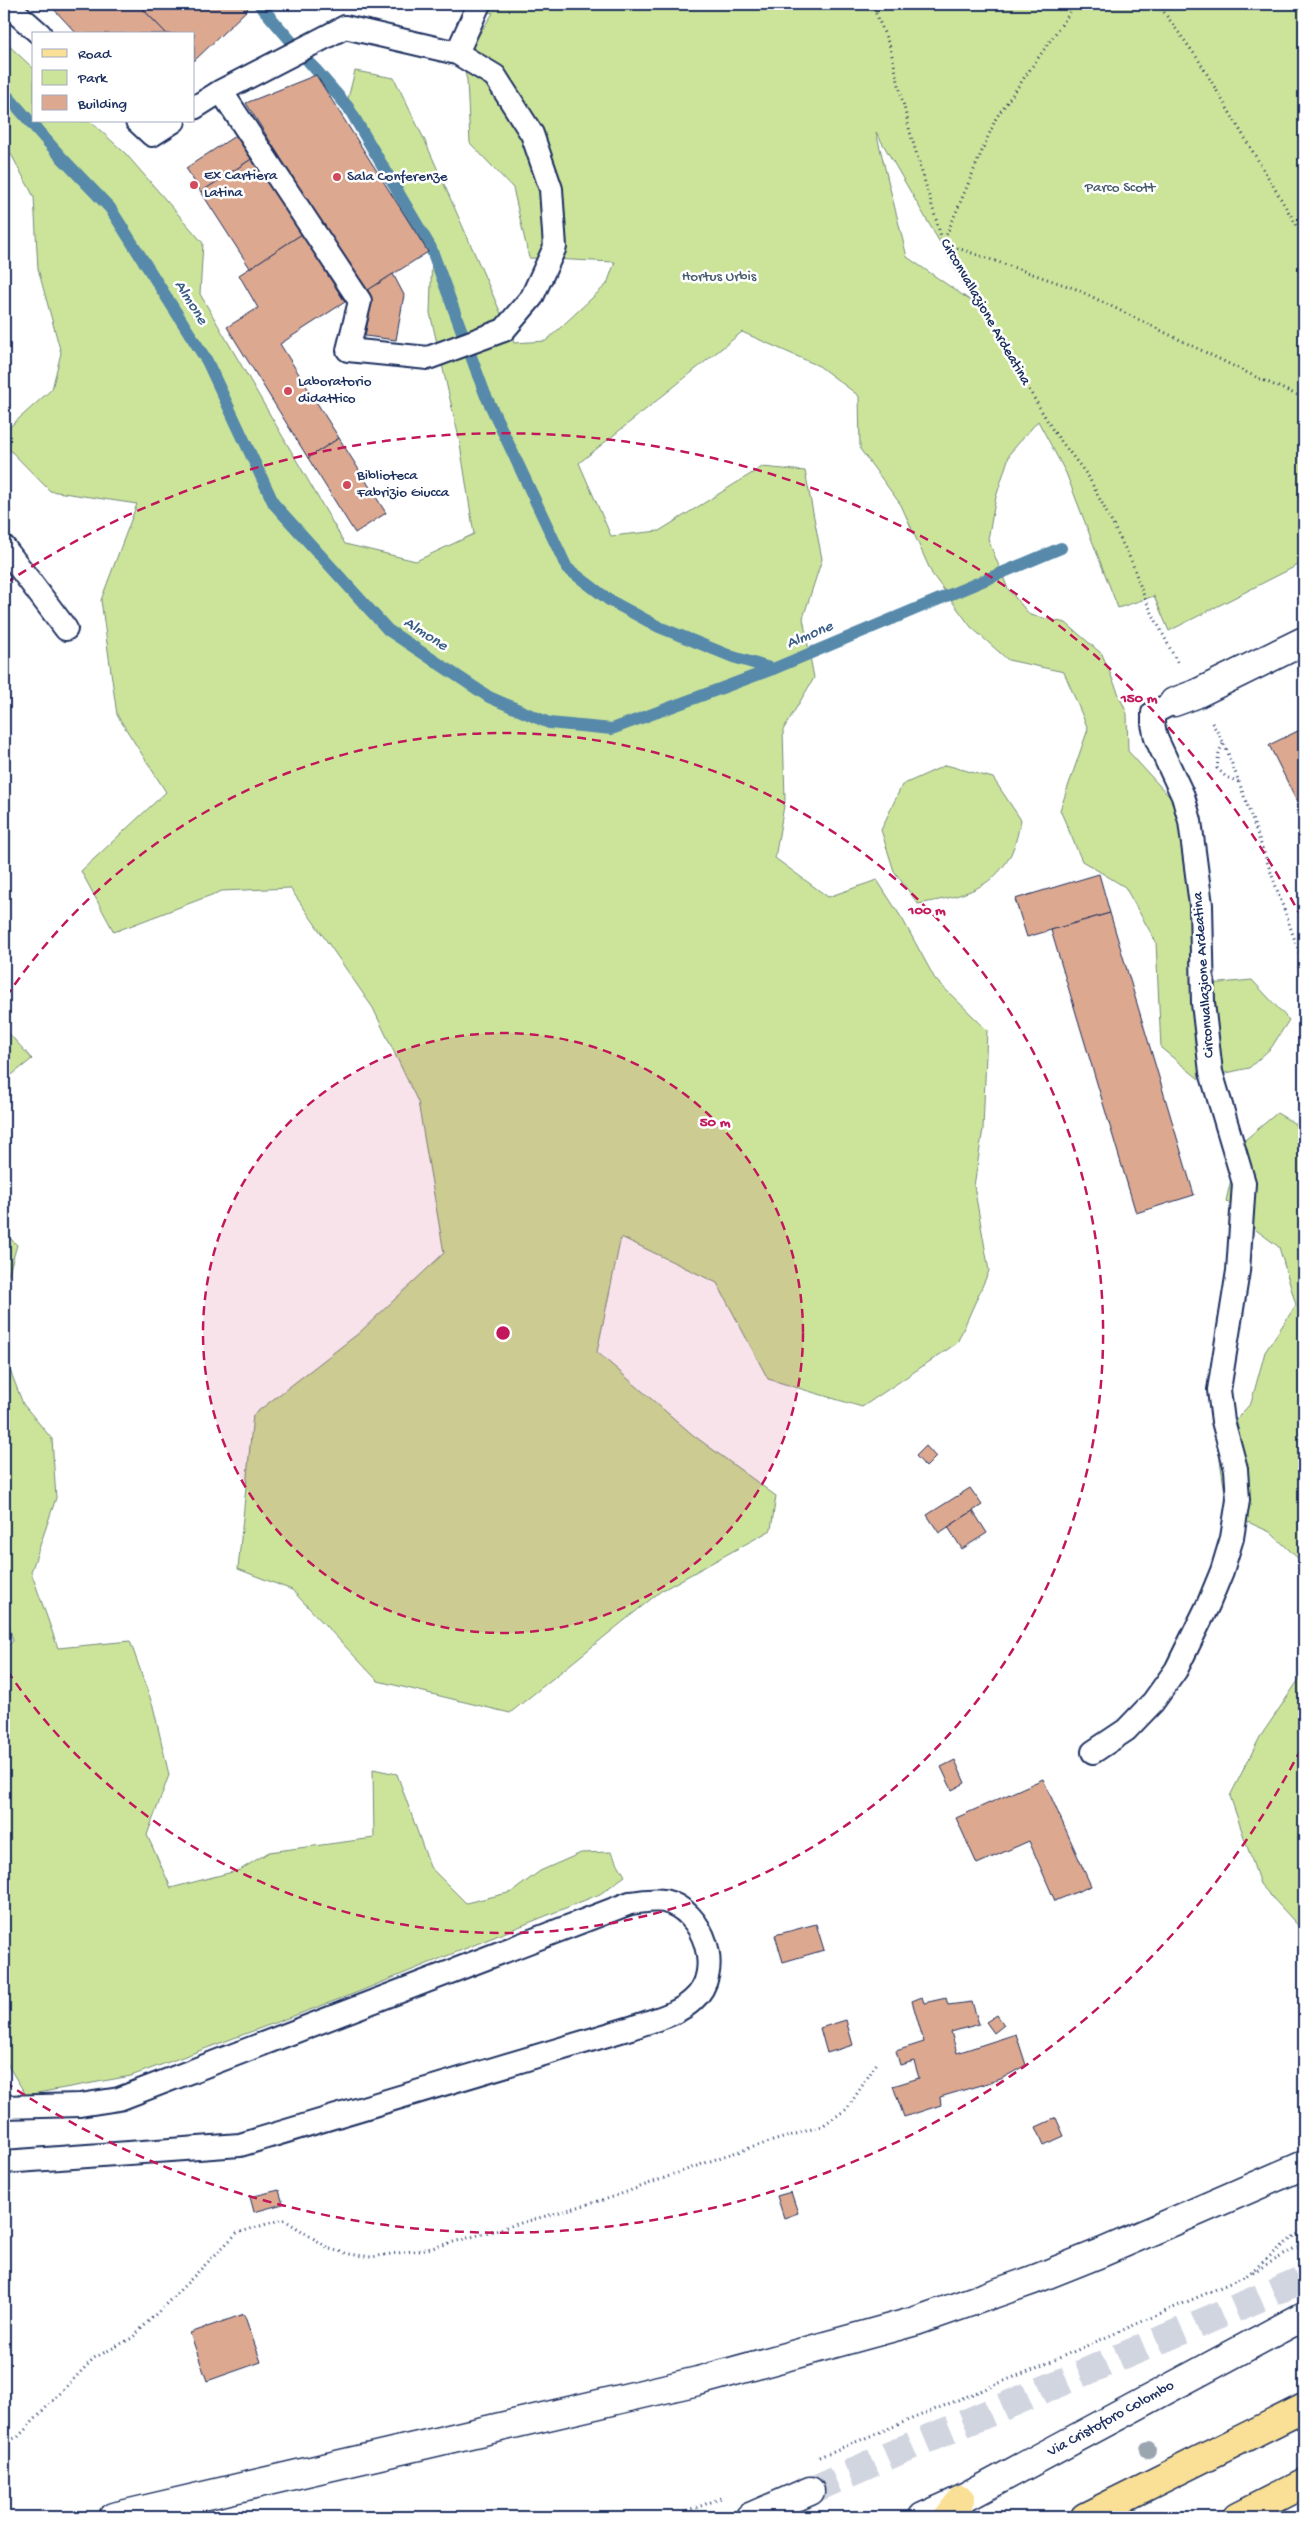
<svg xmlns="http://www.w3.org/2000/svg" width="1308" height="2521" font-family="'Gochi Hand',sans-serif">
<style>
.green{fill:#cce49a;stroke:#748a7c;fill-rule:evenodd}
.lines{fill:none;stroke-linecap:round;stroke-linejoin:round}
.stream{stroke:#5689aa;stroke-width:12}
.building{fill:#dca890;stroke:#1b2f5e}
.secondary-tunnel{stroke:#d1d5df;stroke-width:28;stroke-dasharray:28 14;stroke-linecap:butt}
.service-casing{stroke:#1b2f5e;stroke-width:26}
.minor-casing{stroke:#1b2f5e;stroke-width:31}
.secondary-casing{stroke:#1b2f5e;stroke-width:31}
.primary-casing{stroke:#1b2f5e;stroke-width:31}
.path{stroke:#1b2f5e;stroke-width:3;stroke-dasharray:1 4;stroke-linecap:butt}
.service{stroke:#fff;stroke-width:22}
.minor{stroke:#fff;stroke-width:28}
.secondary{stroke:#fff;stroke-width:28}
.primary{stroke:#fadf96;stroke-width:28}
.tree{fill:#9aa5af}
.ring{fill:none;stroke:#c2185b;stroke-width:2.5;stroke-dasharray:9 6}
.poi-dot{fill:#d1495b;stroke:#fff;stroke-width:2}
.labels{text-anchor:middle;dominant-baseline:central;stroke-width:5;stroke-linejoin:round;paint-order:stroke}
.poi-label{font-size:15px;fill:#1b2f5e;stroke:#fff;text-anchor:start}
.park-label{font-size:15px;fill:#475c6d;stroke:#fff}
.street-label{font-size:15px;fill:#1b2f5e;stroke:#fff}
.water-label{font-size:16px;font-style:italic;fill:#385c84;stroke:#fff}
.centre{fill:#c2185b;stroke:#fff;stroke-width:2.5}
.ring-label{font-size:15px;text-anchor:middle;font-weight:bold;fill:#c2185b;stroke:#fff;stroke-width:5;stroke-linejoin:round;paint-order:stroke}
</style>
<rect width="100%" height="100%" fill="#fff"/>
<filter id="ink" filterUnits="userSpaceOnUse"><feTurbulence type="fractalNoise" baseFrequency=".02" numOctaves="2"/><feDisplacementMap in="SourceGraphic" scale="10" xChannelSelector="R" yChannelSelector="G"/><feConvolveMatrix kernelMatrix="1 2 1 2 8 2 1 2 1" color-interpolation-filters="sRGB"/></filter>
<g filter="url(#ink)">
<g class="green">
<path d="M434 4H1304V562L1169 631 1154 596 1118 608 1066 473 1038 421 1010 453 996 497 988 539 1008 589 1030 615 1066 623 1102 654 1127 714 1128 751 1187 816 1210 984 1252 980 1289 1020 1271 1048 1249 1068 1199 1079 1161 1048 1156 942 1125 887 1082 861 1060 810 1088 729 1064 672 1008 660 971 627 932 574 901 505 860 449 859 396 819 366 742 332 579 463 611 536 659 531 762 467 805 471 822 559 803 618 814 678 783 730 785 800 775 858 828 897 877 880 903 920 935 979 987 1030 983 1129 974 1186 989 1271 957 1343 862 1407 768 1379 717 1283 621 1237 597 1352 693 1435 776 1496 771 1530 661 1591 510 1713 378 1681 292 1590 238 1569 253 1415 359 1333 444 1253 418 1102 373 1008 290 888 222 891 114 932 81 871 166 792 117 715 101 600 137 504 50 491 4 444V432L52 389 61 353 38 269 34 197 4 141V41L34 69V121H90L126 154 203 243 200 294 345 544 416 561 474 534 459 438 430 313 432 253 345 110 355 71 394 78 425 141 514 343 546 341 607 284 615 262 529 258 513 188 470 143 467 80 462 61 493 13ZM876 132 965 286 974 303 907 257Z"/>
<path d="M946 765 993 778 1021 820C1018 831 1016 844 1011 854 992 892 955 897 918 904L894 871 881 830 902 785Z"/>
<path d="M4 1028 32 1059 4 1081Z"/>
<path d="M1277 1113 1304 1129V1564L1270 1532 1228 1513 1217 1441 1251 1403 1265 1352 1296 1305 1279 1247 1256 1230 1226 1201 1239 1145Z"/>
<path d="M4 1232 17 1245 4 1290Z"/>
<path d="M4 1354 23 1404 52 1439 56 1498 31 1572 58 1648 130 1641 153 1706 169 1775 147 1835 171 1888 240 1870 269 1852 374 1838 373 1769 397 1774 430 1867 466 1903 512 1892 540 1871 581 1853 611 1852 625 1876 600 1894 353 1994 131 2076 26 2095 4 2059V1650L13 1641 4 1607Z"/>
<path d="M1304 1672V1932L1260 1884 1230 1796 1260 1737Z"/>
</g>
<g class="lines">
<g class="stream">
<path d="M259 4 348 107 431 248 485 394 567 568 609 600 659 627 733 657 773 669"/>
<path d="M4 92 62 158 110 208 207 361 274 504 388 630 489 697 549 723 612 729 773 669 1061 548"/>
</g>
</g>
<g class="building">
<path d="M49 4H138L167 34H77Z"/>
<path d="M138 4H242L248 9 194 61V34H167Z"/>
<path d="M316 75 428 252 365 292 246 103Z"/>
<path d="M238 134 253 158 201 192 186 168Z"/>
<path d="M253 158 302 234 250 268 201 192Z"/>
<path d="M302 234 345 302 280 344 339 438 308 458 227 327 258 308 239 275Z"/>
<path d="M393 274 404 295 396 340 365 336 371 305 365 292Z"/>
<path d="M339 438 386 513 355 533 308 458Z"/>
<path d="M1304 728V815L1269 745Z"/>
<path d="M1099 874 1110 913 1027 937 1015 899Z"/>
<path d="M1110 913 1194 1195 1136 1213 1051 930Z"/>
<path d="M926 1446 936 1457 926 1467 916 1456Z"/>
<path d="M970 1488 982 1505 939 1533 927 1515Z"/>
<path d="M973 1511 987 1533 962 1549 948 1527Z"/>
<path d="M955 1760 965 1783 952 1790 941 1767Z"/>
<path d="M1043 1779 1091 1886 1055 1901 1029 1841 977 1864 956 1818Z"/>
<path d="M816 1924 824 1950 783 1962 775 1935Z"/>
<path d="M922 1997 924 2003 946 1998 948 2005 972 2002 979 2024 951 2032 957 2053 1016 2034 1026 2065 1001 2079 940 2097 941 2105 904 2117 893 2086 919 2078 914 2061 900 2065 896 2051 924 2042 912 2001Z"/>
<path d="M997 2015 1004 2025 994 2033 986 2022Z"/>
<path d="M846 2020 853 2045 827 2053 820 2028Z"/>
<path d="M1056 2118 1064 2136 1044 2145 1036 2127Z"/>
<path d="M279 2190 283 2204 254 2212 250 2197Z"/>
<path d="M791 2192 798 2213 784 2218 777 2196Z"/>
<path d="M244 2314 261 2362 207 2381 190 2333Z"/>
</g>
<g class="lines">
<path class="secondary-tunnel" d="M810 2491 897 2452 1304 2279"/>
<g class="service-casing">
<g id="service">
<path d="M6 4 40 34"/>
<path d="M457 53 479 4"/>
<path d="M194 108 221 91 345 27 457 53 495 76 532 134 551 189 555 247 532 297 504 330 428 358 348 350 360 301 221 91"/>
<path d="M137 121 152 135 174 121"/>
<path d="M4 547 66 629"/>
<path d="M1093 1752 1126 1730 1153 1702 1176 1670 1208 1605 1222 1571 1232 1538 1238 1500 1236 1469 1223 1421 1219 1390 1238 1271 1244 1183 1211 1072 1203 1003 1201 905 1190 821 1183 796 1156 738 1153 724V713L1174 702"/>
<path d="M4 2107 80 2105 119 2099 630 1903C641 1902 653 1899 664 1901 704 1910 725 1972 693 2000 677 2015 653 2020 634 2027L240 2145 4 2162"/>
</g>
</g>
<g class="minor-casing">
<path id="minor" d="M1174 702 1196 694 1304 641"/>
</g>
<g class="secondary-casing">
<g id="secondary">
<path d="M113 2517 698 2381 916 2321 1033 2280 1103 2252 1304 2165"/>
<path d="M750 2517 810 2491"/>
<path d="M923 2517 961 2500 1304 2316"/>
</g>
</g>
<g class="primary-casing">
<g id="primary">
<path d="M948 2517 961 2500"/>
<path d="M1085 2517 1304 2408"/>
<path d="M1237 2517 1304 2483"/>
</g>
</g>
<g class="path">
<path d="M872 4 890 47 910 132 943 243 999 332 1031 393 1054 432 1088 476 1131 560 1145 599 1178 664"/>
<path d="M1076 4 996 118 943 243 1076 289 1258 378 1304 398"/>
<path d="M1158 4 1198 59 1304 238"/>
<path d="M1212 723 1224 743 1239 782 1304 966"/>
<path d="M1223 744 1219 752 1217 768 1226 777 1239 782"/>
<path d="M1253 2272 1304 2244"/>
<path d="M4 2442 18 2437 94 2358 132 2338 237 2233 283 2219 330 2249 349 2254 371 2257 432 2248 610 2198 724 2156 822 2126 847 2109 877 2063"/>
<path d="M819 2457 1036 2368 1246 2276 1304 2228"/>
<path d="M673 2517 721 2498"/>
</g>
<use href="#service" class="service"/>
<use href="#minor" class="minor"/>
<use href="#secondary" class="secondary"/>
<use href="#primary" class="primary"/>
</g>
<circle class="tree" cx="1148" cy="2450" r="8"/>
</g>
<circle cx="503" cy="1333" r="300" fill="#c2185b" fill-opacity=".12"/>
<g class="ring">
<circle cx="503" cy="1333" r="300"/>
<path d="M6 997A600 600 0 1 1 6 1669"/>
<path d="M1301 1749A900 900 0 0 1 6 2083M6 583A900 900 0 0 1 1301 917"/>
</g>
<g class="poi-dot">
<circle cx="337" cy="177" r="5"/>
<circle cx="194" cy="185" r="5"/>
<circle cx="288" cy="391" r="5"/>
<circle cx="347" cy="485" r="5"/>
</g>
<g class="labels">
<g class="poi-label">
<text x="204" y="176">Ex Cartiera<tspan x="204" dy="17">Latina</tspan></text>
<text x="347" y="177">Sala Conferenze</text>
<text x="298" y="382">Laboratorio<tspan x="298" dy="17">didattico</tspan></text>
<text x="357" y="476">Biblioteca<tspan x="357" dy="17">Fabrizio Giucca</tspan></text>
</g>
<g class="park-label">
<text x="1120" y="188">Parco Scott</text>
<text x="719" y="277">Hortus Urbis</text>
</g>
<g class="street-label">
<text transform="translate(985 312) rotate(60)">Circonvallazione Ardeatina</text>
<text transform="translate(1204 975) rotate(-94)">Circonvallazione Ardeatina</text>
<text transform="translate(1111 2419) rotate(-29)">Via Cristoforo Colombo</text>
</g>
<g class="water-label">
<text transform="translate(190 303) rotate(58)">Almone</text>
<text transform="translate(425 635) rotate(33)">Almone</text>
<text transform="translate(810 636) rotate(-23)">Almone</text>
</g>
</g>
<circle cx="503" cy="1333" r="8" class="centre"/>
<g class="ring-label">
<text x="1139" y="702">150 m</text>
<text x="927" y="914">100 m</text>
<text x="715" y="1126">50 m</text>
</g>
<rect width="1308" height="2521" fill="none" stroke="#fff" stroke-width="20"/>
<rect x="10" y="10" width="1288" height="2501" fill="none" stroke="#1b2f5e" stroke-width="2" filter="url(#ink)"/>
<rect x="32" y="32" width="162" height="90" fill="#ffffff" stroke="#a4acbf"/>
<rect x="42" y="49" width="25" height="8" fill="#fadf96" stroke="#a4acbf"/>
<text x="78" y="58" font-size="15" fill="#1b2f5e">Road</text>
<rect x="42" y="70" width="25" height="15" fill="#cce49a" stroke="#a4acbf"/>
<text x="78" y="82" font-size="15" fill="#1b2f5e">Park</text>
<rect x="42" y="95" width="25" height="15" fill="#dca890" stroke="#a4acbf"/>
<text x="78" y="108" font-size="15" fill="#1b2f5e">Building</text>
</svg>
